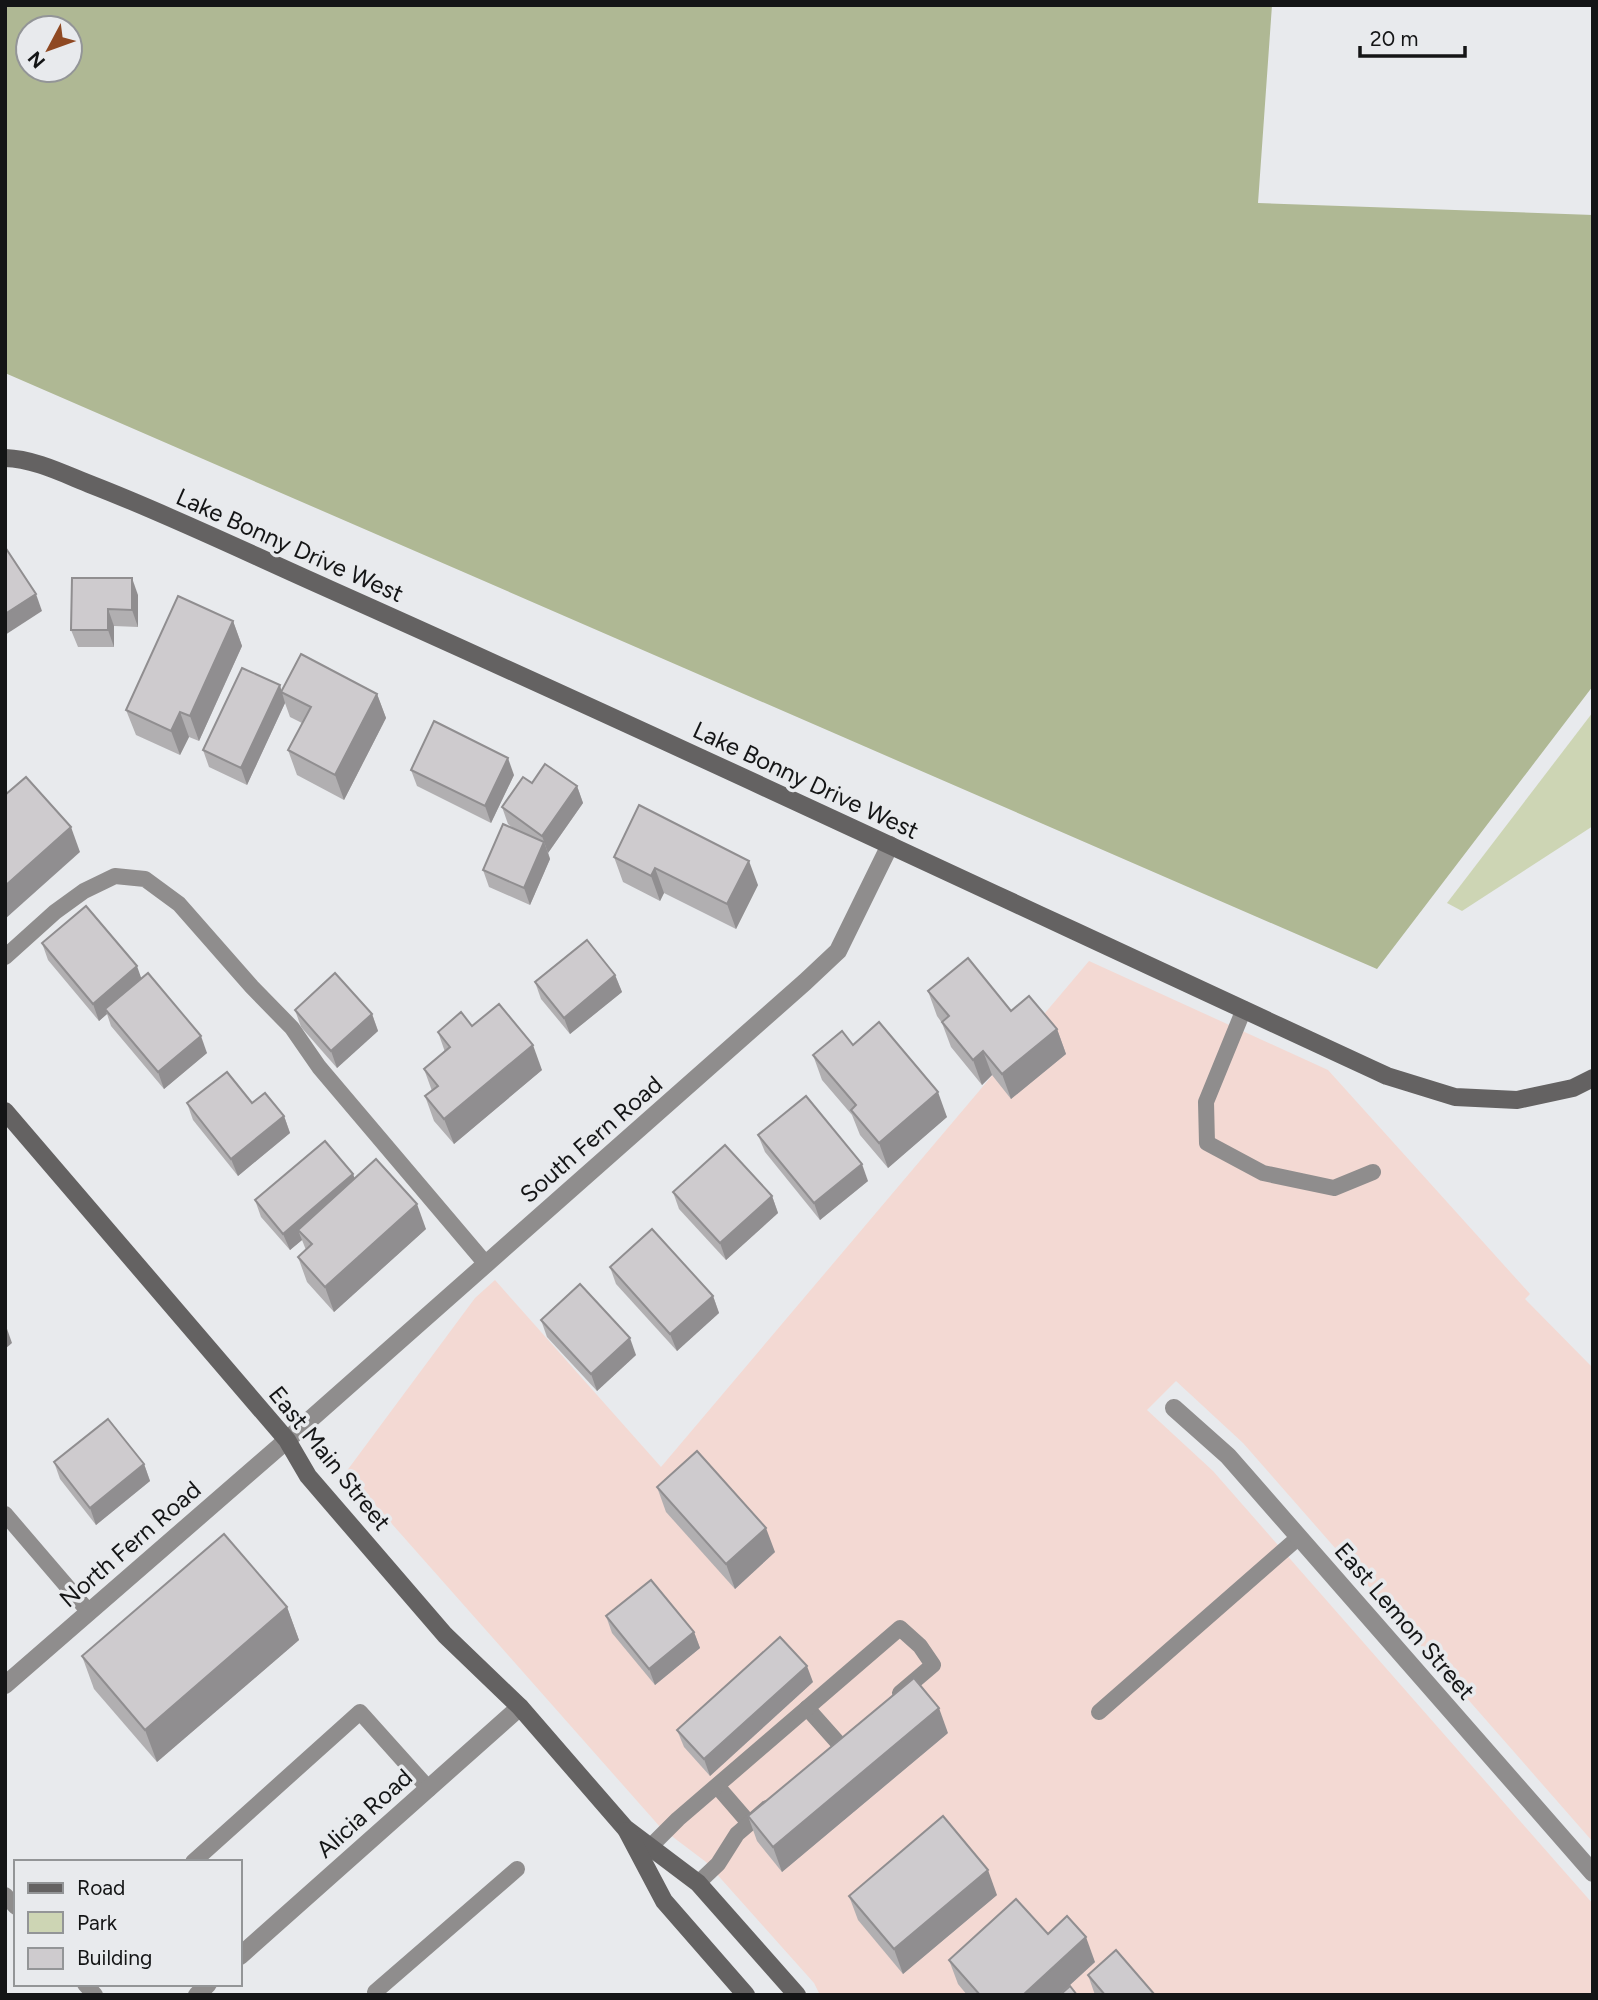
<svg xmlns="http://www.w3.org/2000/svg" width="1598" height="2000" font-family="Figtree,sans-serif">
<style>
.commercial{fill:#f3d9d3}
.green{fill:#cdd5b4}
.forest{fill:#afb894;fill-rule:evenodd}
.lines{fill:none;stroke-linecap:round;stroke-linejoin:round}
.lane{stroke:#8f8d8d;stroke-width:16}
.street{stroke:#8f8d8d;stroke-width:18}
.secondary{stroke:#646262;stroke-width:18}
.wall{fill:#b1afb1}
.shaded-wall{fill:#908e90}
.building{fill:#cecbce;stroke:#908e90;stroke-width:2}
.labels{text-anchor:middle;dominant-baseline:central;stroke-width:7;stroke-linejoin:round;paint-order:stroke}
.street-label{font-size:24px;fill:#141516;stroke:#e8eaed}
</style>
<rect width="100%" height="100%" fill="#e8eaed"/>
<path class="commercial" d="M1089 961 1328 1070 1530 1294 1525 1299 1593 1368V1842L1243 1443 1176 1381 1147 1410 1213 1471 1593 1904V1995H820L814 1983 706 1862 661 1828 346 1472 475 1298 495 1280 661 1467Z"/>
<path class="green" d="M1593 712V826L1462 911 1447 903Z"/>
<path class="forest" d="M5 5H1272L1258 203 1593 215V686L1377 969 5 373ZM28 28H70V70H28Z"/>
<g class="lines">
<g class="lane">
<path d="M5 957 55 912 84 891 115 876 145 879 179 904 252 987 292 1028 319 1067 486 1264"/>
<path d="M1244 1009 1206 1102 1207 1143 1263 1173 1334 1188 1373 1172"/>
<path d="M5 1514 89 1612"/>
<path d="M807 1708 840 1745"/>
<path d="M1099 1712 1299 1537"/>
<path d="M717 1786 749 1823"/>
<path d="M651 1846 678 1819 900 1628 920 1646 933 1665 900 1693"/>
<path d="M193 1862 360 1712 429 1789"/>
<path d="M698 1883 718 1864 737 1834 767 1808"/>
<path d="M5 1895 16 1907"/>
<path d="M85 1984 95 1995"/>
<path d="M375 1992 517 1869"/>
</g>
<g class="street">
<path d="M1174 1408 1228 1456 1593 1873"/>
<path d="M5 1685 287 1440 805 982 838 951 890 845"/>
<path d="M240 1956 520 1707"/>
<path d="M197 1995 208 1984"/>
</g>
<g class="secondary">
<path d="M5 458C35 459 64 474 92 485 172 516 250 554 329 589 683 747 1034 913 1387 1076L1455 1097 1517 1100 1573 1088 1593 1078"/>
<path d="M5 1111 287 1440 308 1476 445 1635 520 1707 625 1828 698 1883 797 1995"/>
<path d="M627 1831 664 1901 746 1995"/>
</g>
</g>
<g class="wall">
<path d="M72 578 138 595V627L114 626V647H78L71 630Z"/>
<path d="M233 621 242 646 199 741 189 737 180 755 136 735 126 710Z"/>
<path d="M282 691 377 694 386 718 344 800 297 775 288 750 302 723 290 717 285 703 247 785 209 767 203 750Z"/>
<path d="M411 770 514 775 491 823 417 786Z"/>
<path d="M532 783 577 786 583 803 548 853V852L550 859 530 905 489 887 483 870 517 831 508 824 502 807Z"/>
<path d="M614 857 758 885 736 929 664 893 660 901 623 882Z"/>
<path d="M42 943 141 978 207 1053 164 1089 111 1026 107 1014 99 1021 48 960Z"/>
<path d="M615 975 622 992 570 1034 541 999 535 982Z"/>
<path d="M928 991 1011 1011 1057 1029 1066 1054 1011 1099 992 1075 982 1085 951 1047 942 1023 937 1016Z"/>
<path d="M295 1010 372 1014 378 1031 337 1068 301 1027Z"/>
<path d="M472 1026 542 1070 454 1144 434 1121 425 1096 432 1091 424 1069 445 1052 438 1032Z"/>
<path d="M853 1045 947 1117 888 1168 860 1135 852 1115 822 1080 813 1055Z"/>
<path d="M187 1103H252L284 1116 290 1133 238 1176 193 1120Z"/>
<path d="M758 1135 868 1181 820 1220 765 1152Z"/>
<path d="M353 1174 355 1179 426 1229 334 1312 307 1282 298 1257 306 1250 302 1240 290 1250 261 1217 255 1200Z"/>
<path d="M673 1192 772 1196 778 1213 726 1260 679 1209Z"/>
<path d="M610 1267 713 1296 719 1313 677 1351 616 1284Z"/>
<path d="M541 1320 636 1355 597 1391 547 1337Z"/>
<path d="M54 1462 144 1464 150 1481 96 1525 60 1479Z"/>
<path d="M657 1487 775 1552 735 1589 666 1512Z"/>
<path d="M287 1607 299 1640 157 1762 94 1689 82 1656Z"/>
<path d="M606 1616 694 1632 700 1648 655 1685 612 1633Z"/>
<path d="M813 1682 710 1776 684 1747 677 1730Z"/>
<path d="M948 1733 782 1872 757 1841 748 1816Z"/>
<path d="M997 1895 903 1974 858 1920 849 1896Z"/>
<path d="M1048 1934 1095 1962 1059 1995H967L958 1984 949 1960Z"/>
<path d="M1088 1975 1155 1995H1095Z"/>
</g>
<g class="shaded-wall">
<path d="M132 578 138 595V627L132 610Z"/>
<path d="M36 594 42 611 5 635V614Z"/>
<path d="M108 609 114 626V647L108 630Z"/>
<path d="M233 621 242 646 199 741 190 716Z"/>
<path d="M280 685 285 703 247 785 241 768Z"/>
<path d="M377 694 386 718 344 800 335 775Z"/>
<path d="M180 712 189 737 180 755 171 731Z"/>
<path d="M508 758 514 775 491 823 485 806Z"/>
<path d="M577 786 583 803 548 853 542 836Z"/>
<path d="M71 827 80 852 5 919V886Z"/>
<path d="M544 842 550 859 530 905 524 888Z"/>
<path d="M749 861 758 885 736 929 727 904Z"/>
<path d="M655 868 664 893 660 901 651 876Z"/>
<path d="M137 966 143 983 105 1009 107 1014 99 1021 93 1004Z"/>
<path d="M615 975 622 992 570 1034 564 1018Z"/>
<path d="M372 1014 378 1031 337 1068 331 1051Z"/>
<path d="M1057 1029 1066 1054 1011 1099 1002 1074Z"/>
<path d="M201 1036 207 1053 164 1089 158 1072Z"/>
<path d="M533 1045 542 1070 454 1144 444 1119Z"/>
<path d="M983 1051 992 1075 982 1085 973 1060Z"/>
<path d="M938 1092 947 1117 888 1168 879 1143Z"/>
<path d="M284 1116 290 1133 238 1176 231 1159Z"/>
<path d="M862 1164 868 1181 820 1220 814 1203Z"/>
<path d="M353 1174 359 1191 298 1230 302 1240 290 1250 283 1234Z"/>
<path d="M772 1196 778 1213 726 1260 720 1243Z"/>
<path d="M417 1204 426 1229 334 1312 325 1287Z"/>
<path d="M713 1296 719 1313 677 1351 670 1334Z"/>
<path d="M6 1326 12 1343 5 1349V1327Z"/>
<path d="M630 1338 636 1355 597 1391 591 1374Z"/>
<path d="M144 1464 150 1481 96 1525 90 1508Z"/>
<path d="M766 1528 775 1552 735 1589 726 1564Z"/>
<path d="M287 1607 299 1640 157 1762 145 1730Z"/>
<path d="M694 1632 700 1648 655 1685 649 1669Z"/>
<path d="M807 1666 813 1682 710 1776 704 1759Z"/>
<path d="M939 1708 948 1733 782 1872 773 1847Z"/>
<path d="M988 1870 997 1895 903 1974 894 1949Z"/>
<path d="M1086 1937 1095 1962 1059 1995H1023Z"/>
</g>
<g class="building">
<path d="M5 547 36 594 5 614Z"/>
<path d="M72 578H132V610L108 609V630H71Z"/>
<path d="M178 596 233 621 190 716 180 712 171 731 126 710Z"/>
<path d="M301 654 377 694 335 775 288 750 311 707 281 692Z"/>
<path d="M242 668 280 685 241 768 203 750Z"/>
<path d="M434 721 508 758 485 806 411 770Z"/>
<path d="M545 764 577 786 542 836 502 807 523 777 532 783Z"/>
<path d="M26 777 71 827 5 886V795Z"/>
<path d="M639 805 749 861 727 904 655 868 651 876 614 857Z"/>
<path d="M503 824 544 842 524 888 483 870Z"/>
<path d="M86 906 137 966 93 1004 42 943Z"/>
<path d="M587 940 615 975 564 1018 535 982Z"/>
<path d="M968 958 1011 1011 1029 996 1057 1029 1002 1074 983 1051 973 1060 942 1022 949 1016 928 991Z"/>
<path d="M148 973 201 1036 158 1072 105 1009Z"/>
<path d="M335 973 372 1014 331 1051 295 1010Z"/>
<path d="M499 1004 533 1045 444 1119 425 1096 438 1086 424 1069 450 1047 438 1032 461 1012 472 1026Z"/>
<path d="M879 1022 938 1092 879 1143 851 1110 856 1105 813 1055 842 1031 853 1045Z"/>
<path d="M227 1072 252 1103 265 1093 284 1116 231 1159 187 1103Z"/>
<path d="M806 1096 862 1164 814 1203 758 1135Z"/>
<path d="M325 1141 353 1174 283 1234 255 1200Z"/>
<path d="M725 1145 772 1196 720 1243 673 1192Z"/>
<path d="M376 1159 417 1204 325 1287 298 1257 312 1244 298 1230Z"/>
<path d="M652 1229 713 1296 670 1334 610 1267Z"/>
<path d="M580 1284 630 1338 591 1374 541 1320Z"/>
<path d="M108 1419 144 1464 90 1508 54 1462Z"/>
<path d="M697 1451 766 1528 726 1564 657 1487Z"/>
<path d="M224 1534 287 1607 145 1730 82 1656Z"/>
<path d="M651 1580 694 1632 649 1669 606 1616Z"/>
<path d="M780 1637 807 1666 704 1759 677 1730Z"/>
<path d="M914 1678 939 1708 773 1847 748 1816Z"/>
<path d="M943 1816 988 1870 894 1949 849 1896Z"/>
<path d="M1016 1899 1048 1934 1067 1916 1086 1937 1023 1995H980L949 1960Z"/>
<path d="M1116 1950 1155 1995H1105L1088 1975Z"/>
<path d="M1070 1986 1077 1995H1060Z"/>
</g>
<g class="labels">
<g class="street-label">
<text transform="translate(290 545) rotate(24)">Lake Bonny Drive West</text>
<text transform="translate(806 780) rotate(25)">Lake Bonny Drive West</text>
<text transform="translate(591 1139) rotate(-41)">South Fern Road</text>
<text transform="translate(330 1458) rotate(51)">East Main Street</text>
<text transform="translate(130 1544) rotate(-41)">North Fern Road</text>
<text transform="translate(1405 1621) rotate(49)">East Lemon Street</text>
<text transform="translate(364 1813) rotate(-42)">Alicia Road</text>
</g>
</g>
<rect width="1598" height="2000" fill="none" stroke="#141516" stroke-width="14"/>
<rect x="14" y="1860" width="228" height="126" fill="#e8eaed" stroke="#939597" stroke-width="2"/>
<rect x="28" y="1883" width="35" height="10" fill="#646262" stroke="#939597" stroke-width="2"/>
<text x="77" y="1895" font-size="21" fill="#141516">Road</text>
<rect x="28" y="1912" width="35" height="21" fill="#cdd5b4" stroke="#939597" stroke-width="2"/>
<text x="77" y="1930" font-size="21" fill="#141516">Park</text>
<rect x="28" y="1948" width="35" height="21" fill="#cecbce" stroke="#939597" stroke-width="2"/>
<text x="77" y="1965" font-size="21" fill="#141516">Building</text>
<g transform="translate(49 49) rotate(229)"><circle r="33" fill="#e8eaed" stroke="#939597" stroke-width="2"/>
<path d="M0-5L12 26L0 18L-12 26Z" fill="#8f4923"/>
<text y="-10" font-size="19" font-weight="bold" text-anchor="middle" fill="#141516">N</text>
</g>
<path d="M1360 46v10h105v-10" fill="none" stroke="#141516" stroke-width="3.5"/>
<text x="1370" y="46" font-size="21" fill="#141516" stroke="#e8eaed" stroke-width="5" paint-order="stroke">20 m</text>
</svg>
